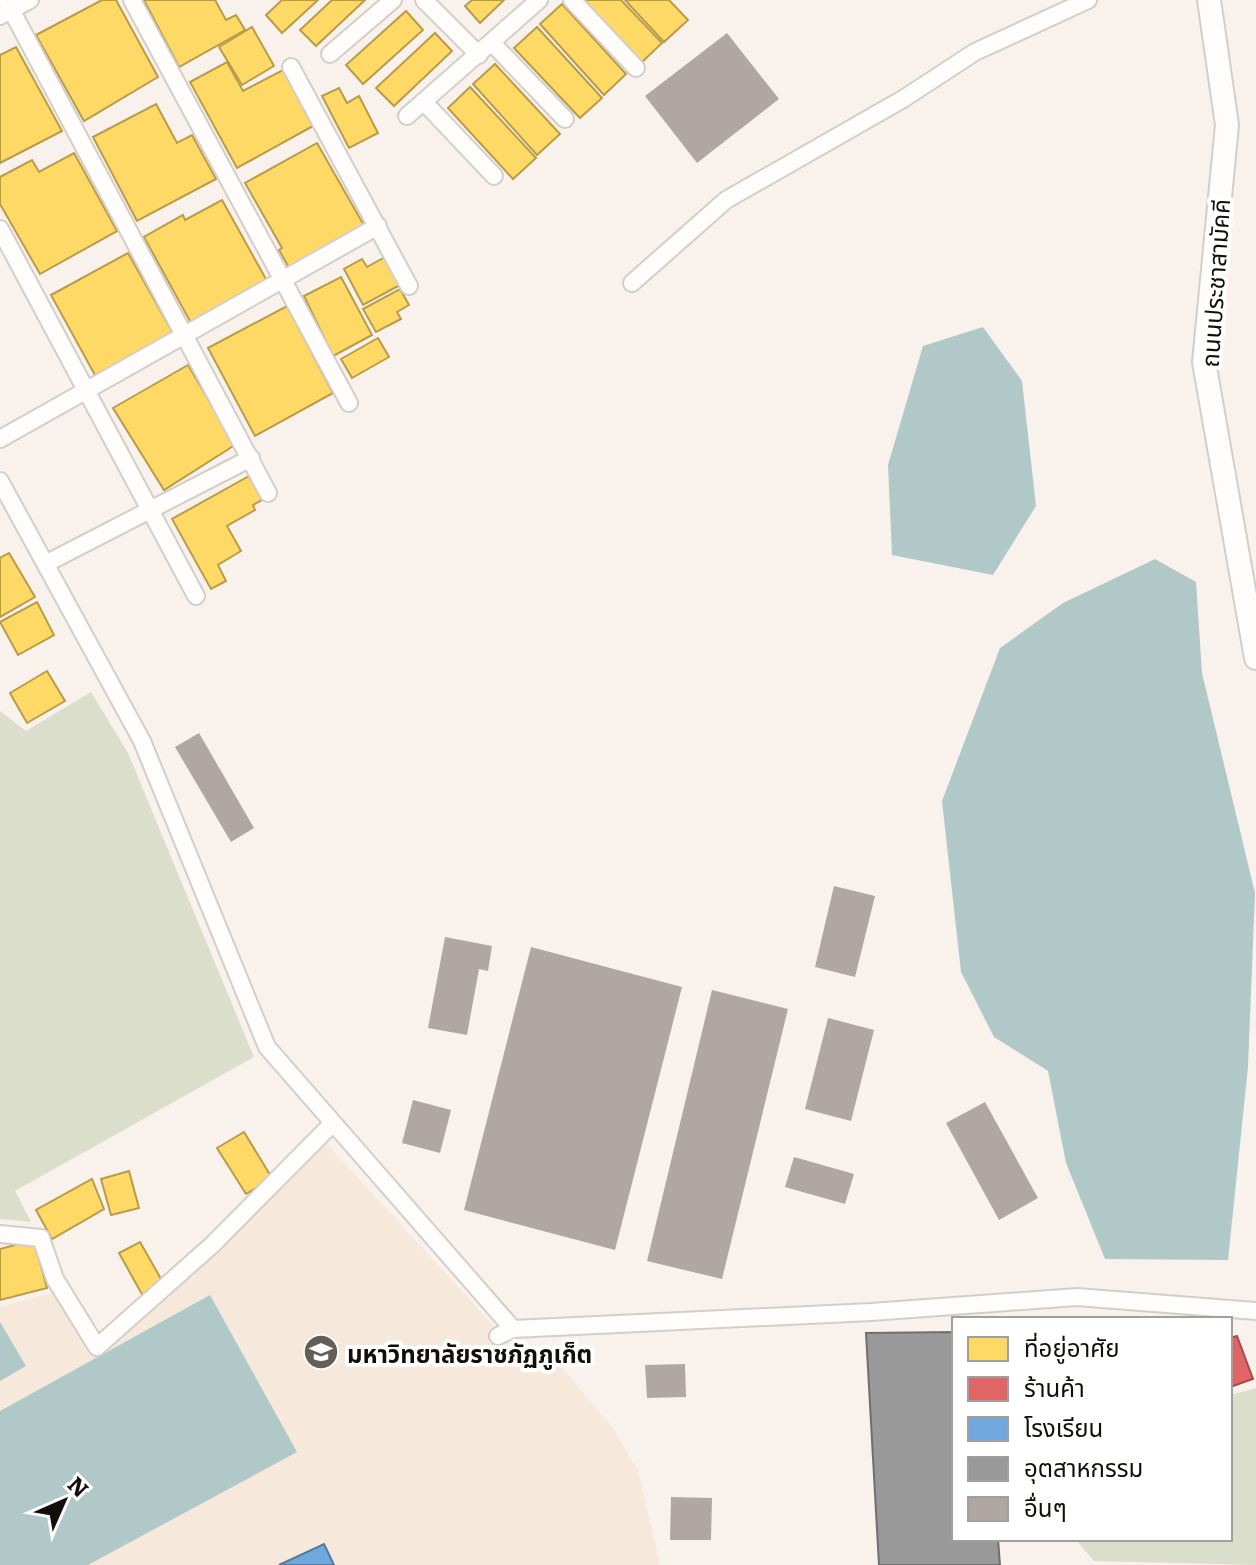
<svg xmlns="http://www.w3.org/2000/svg" width="1256" height="1565" font-family="Literata,'Noto Sans Thai',serif">
<style>
.built{fill:#f6e8db}
.green{fill:#dbdecb}
.water{fill:#b0c9c8}
.homes{fill:#ffd966;stroke:#b89c4a;stroke-width:2}
.shops{fill:#e06666;stroke:#a24c4a;stroke-width:2}
.schools{fill:#6fa8dc;stroke:#537a9d;stroke-width:2}
.industry{fill:#999;stroke:#706f6e;stroke-width:2}
.building{fill:#b0a7a2}
.lines{fill:none;stroke-linecap:round;stroke-linejoin:round}
.street-casing{stroke:#d4cec9;stroke-width:20}
.secondary-casing{stroke:#d4cec9;stroke-width:26}
.street{stroke:#fefdfc;stroke-width:16}
.secondary{stroke:#fefdfc;stroke-width:22}
.labels{text-anchor:middle;dominant-baseline:central;stroke-width:8;stroke-linejoin:round;paint-order:stroke}
.street-label{font-size:24px;fill:#120e09;stroke:#fff}
.poi-label{font-size:24px;font-weight:bold;fill:#120e09;stroke:#fff;text-anchor:start}
</style>
<rect width="100%" height="100%" fill="#f9f2ec"/>
<path class="built" d="M326 1143 491 1323 498 1336 513 1349 547 1350 613 1428 638 1470 660 1565H0V1307L53 1292 93 1354 195 1273Z"/>
<g class="green">
<path d="M91 692 128 753 254 1057 15 1191 31 1222 0 1219V711L26 731Z"/>
<path d="M1256 1388V1565L1094 1561 1075 1539H1230V1395Z"/>
</g>
<g class="water">
<path d="M983 327 1022 381 1036 506 993 575 892 555 888 465 923 346Z"/>
<path d="M1155 559 1196 582 1202 673 1255 893 1248 1067 1228 1260 1105 1259 1066 1163 1048 1071 994 1037 961 972 942 801 1000 648 1063 603Z"/>
<path d="M210 1295 297 1452 88 1565H0V1411Z"/>
<path d="M0 1322 26 1366 0 1381Z"/>
</g>
<g class="homes">
<path d="M102 0H116L158 77 84 121 36 35Z"/>
<path d="M144 0H215L226 20 236 15 245 30 179 67Z"/>
<path d="M282 0H318L282 33 266 15Z"/>
<path d="M332 0H365L316 46 300 30Z"/>
<path d="M472 0H504L480 23 465 6Z"/>
<path d="M577 0H621L662 43 639 65Z"/>
<path d="M625 0H669L688 20 664 42Z"/>
<path d="M562 4 626 74 604 95 540 24Z"/>
<path d="M406 11 423 30 363 84 346 65Z"/>
<path d="M252 27 274 66 242 85 219 47Z"/>
<path d="M537 27 602 98 580 118 514 48Z"/>
<path d="M435 33 452 51 394 106 376 88Z"/>
<path d="M16 47 62 131 0 163V55Z"/>
<path d="M227 62 243 91 283 70 313 126 237 168 190 82Z"/>
<path d="M495 64 560 134 537 155 473 84Z"/>
<path d="M470 87 536 158 513 179 448 108Z"/>
<path d="M339 88 347 103 359 96 378 133 349 148 322 96Z"/>
<path d="M156 104 177 143 192 135 216 179 137 221 93 137Z"/>
<path d="M317 143 366 229 291 271 279 250 282 248 245 183Z"/>
<path d="M74 153 117 231 40 274 0 204V177L32 160 39 172Z"/>
<path d="M222 200 267 281 191 323 144 237 183 215 185 220Z"/>
<path d="M128 253 174 335 96 377 51 295Z"/>
<path d="M385 257 400 285 363 305 344 269 362 259 367 267Z"/>
<path d="M341 277 372 335 333 356 304 296Z"/>
<path d="M400 289 409 305 397 312 401 319 376 332 363 309Z"/>
<path d="M287 306 333 393 255 436 208 348Z"/>
<path d="M378 338 389 357 352 378 341 359Z"/>
<path d="M188 365 235 445 164 490 113 408Z"/>
<path d="M249 476 262 500 253 505 255 510 227 526 241 551 218 565 226 581 211 589 172 519Z"/>
<path d="M9 553 35 597 0 617V558Z"/>
<path d="M37 602 54 635 18 655 0 622Z"/>
<path d="M47 671 65 701 27 723 10 693Z"/>
<path d="M244 1132 272 1178 246 1194 217 1148Z"/>
<path d="M129 1171 139 1208 111 1215 101 1179Z"/>
<path d="M92 1179 104 1209 52 1239 36 1210Z"/>
<path d="M34 1240 47 1288 0 1300V1249Z"/>
<path d="M140 1242 165 1286 144 1298 119 1253Z"/>
</g>
<path class="shops" d="M1237 1336 1253 1379 1230 1387V1338Z"/>
<path class="schools" d="M324 1544 334 1565H279Z"/>
<path class="industry" d="M954 1332V1539H998L1000 1565H879L866 1333Z"/>
<g class="building">
<path d="M727 33 779 99 697 163 645 96Z"/>
<path d="M199 733 254 828 231 842 175 747Z"/>
<path d="M834 886 875 896 855 977 815 967Z"/>
<path d="M445 937 492 946 488 971 479 969 467 1035 428 1028Z"/>
<path d="M531 947 682 987 615 1250 464 1210Z"/>
<path d="M712 990 788 1009 722 1279 647 1261Z"/>
<path d="M828 1018 874 1030 851 1121 805 1109Z"/>
<path d="M413 1100 451 1110 440 1153 402 1143Z"/>
<path d="M985 1102 1038 1198 999 1220 946 1123Z"/>
<path d="M794 1157 854 1174 845 1204 785 1187Z"/>
<path d="M685 1364 686 1397 647 1398 645 1365Z"/>
<path d="M671 1497 712 1498 711 1540H670Z"/>
</g>
<g class="lines">
<g class="street-casing">
<g id="street">
<path d="M6 0 268 493"/>
<path d="M132 0 349 403"/>
<path d="M424 0 479 55"/>
<path d="M572 0 636 68"/>
<path d="M0 16 30 0"/>
<path d="M492 43 565 119"/>
<path d="M330 54 393 0"/>
<path d="M291 67 409 286"/>
<path d="M424 102 494 176"/>
<path d="M407 116 539 0"/>
<path d="M0 229 196 596"/>
<path d="M632 283 726 200 903 99 975 52 1088 0"/>
<path d="M0 439 378 226"/>
<path d="M0 481 142 741 267 1047 513 1329"/>
<path d="M47 563 251 458"/>
<path d="M0 1234 41 1238 55 1279 97 1347 212 1245 332 1124"/>
<path d="M498 1336 513 1329 871 1312 1077 1297 1256 1311"/>
</g>
</g>
<g class="secondary-casing">
<path id="secondary" d="M1209 0 1227 125 1204 362 1256 658"/>
</g>
<use href="#street" class="street"/>
<use href="#secondary" class="secondary"/>
</g>
<defs>
<g id="university-disc" transform="scale(1.8)"><circle r="9.5" fill="#635e58" stroke="#fff"/><path d="M0-5L7-2L0 1L-7-2ZM-4 1L0 2.5L4 1V4Q0 6-4 4Z" fill="#fff"/></g>
</defs>
<g fill-rule="evenodd">
<use href="#university-disc" x="321" y="1352"/>
</g>
<g class="labels">
<g class="street-label">
<text transform="translate(1214 283) rotate(-86)">ถนนประชาสามัคคี</text>
</g>
<g class="poi-label">
<text x="347" y="1352">มหาวิทยาลัยราชภัฏภูเก็ต</text>
</g>
</g>
<rect x="952" y="1317" width="280" height="224" fill="#ffffff" stroke="#a09f9d" stroke-width="2"/>
<rect x="968" y="1337" width="40" height="24" fill="#ffd966" stroke="#a09f9d" stroke-width="2"/>
<text x="1024" y="1357" font-size="24" fill="#120e09">ที่อยู่อาศัย</text>
<rect x="968" y="1377" width="40" height="24" fill="#e06666" stroke="#a09f9d" stroke-width="2"/>
<text x="1024" y="1397" font-size="24" fill="#120e09">ร้านค้า</text>
<rect x="968" y="1417" width="40" height="24" fill="#6fa8dc" stroke="#a09f9d" stroke-width="2"/>
<text x="1024" y="1437" font-size="24" fill="#120e09">โรงเรียน</text>
<rect x="968" y="1457" width="40" height="24" fill="#999999" stroke="#a09f9d" stroke-width="2"/>
<text x="1024" y="1477" font-size="24" fill="#120e09">อุตสาหกรรม</text>
<rect x="968" y="1497" width="40" height="24" fill="#b0a7a2" stroke="#a09f9d" stroke-width="2"/>
<text x="1024" y="1517" font-size="24" fill="#120e09">อื่นๆ</text>
<g transform="translate(64 1501) rotate(45)" stroke="#ffffff" stroke-width="6" paint-order="stroke">
<path d="M0-6L14 30L0 20L-14 30Z" fill="#120e09"/>
<text y="-12" font-size="22" font-weight="bold" text-anchor="middle" fill="#120e09">N</text>
</g>
</svg>
